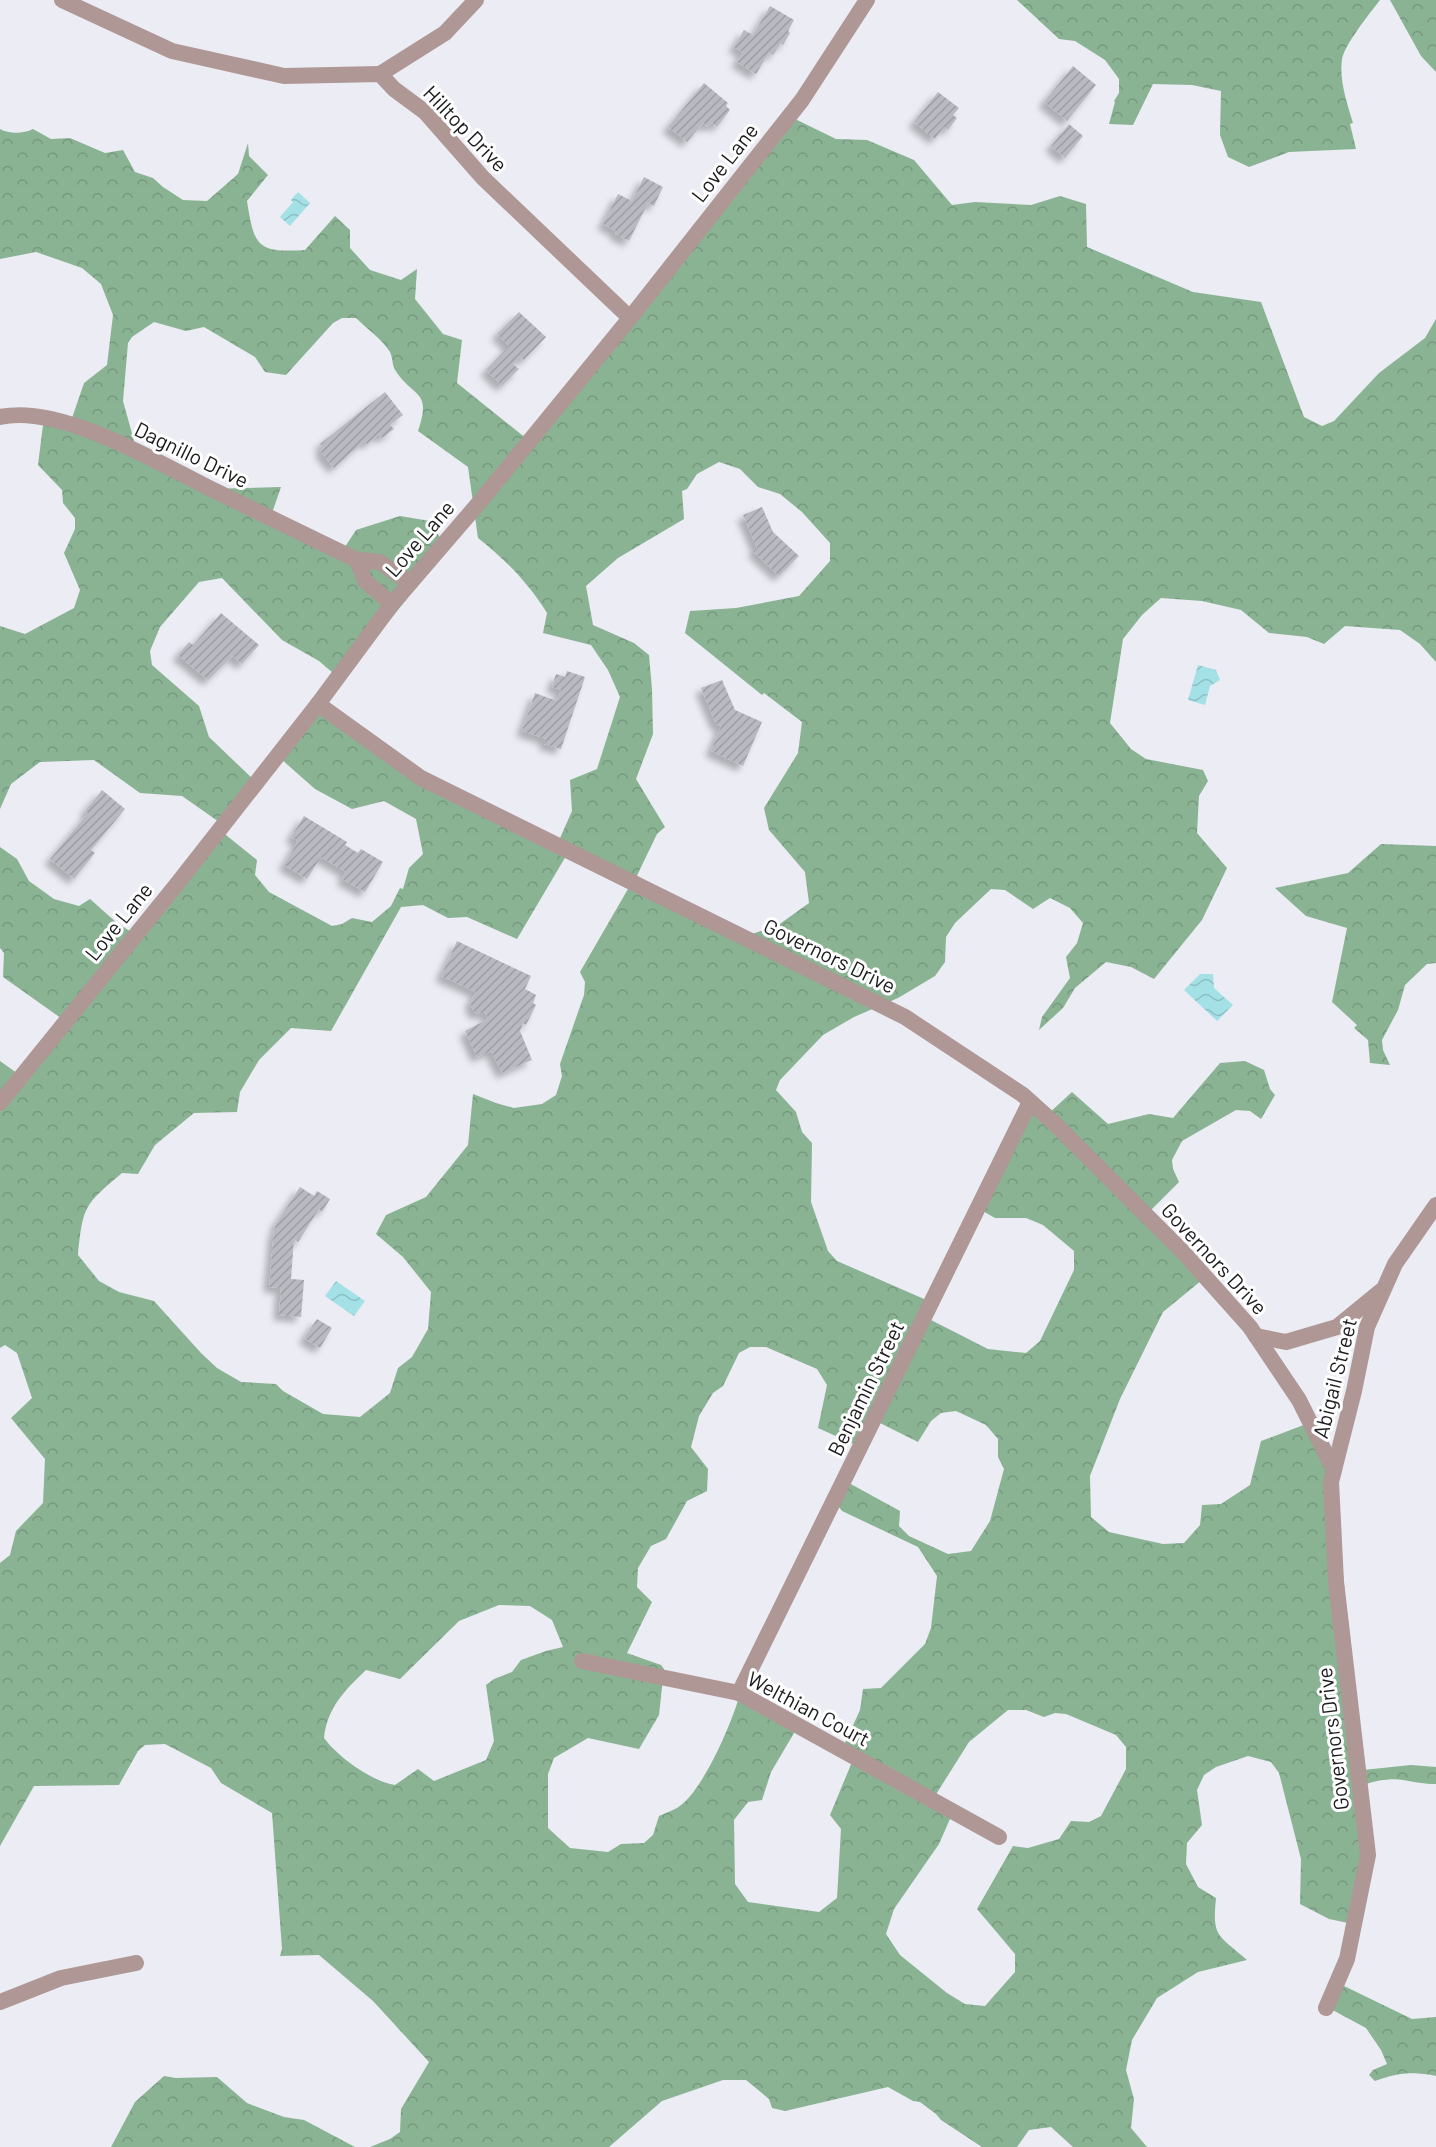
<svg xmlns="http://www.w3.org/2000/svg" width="1436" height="2147" font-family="Barlow,sans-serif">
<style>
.forest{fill:url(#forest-crowns);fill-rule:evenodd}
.water{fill:url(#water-waves)}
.building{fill:url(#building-hatch);filter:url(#shadow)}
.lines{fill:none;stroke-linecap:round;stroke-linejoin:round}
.minor{stroke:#ae9794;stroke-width:16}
.tertiary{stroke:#ae9794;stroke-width:16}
.labels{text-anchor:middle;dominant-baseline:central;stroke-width:6;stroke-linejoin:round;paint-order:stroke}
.street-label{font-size:21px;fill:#1b1b1e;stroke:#fff}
</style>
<defs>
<pattern id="forest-crowns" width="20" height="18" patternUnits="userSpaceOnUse" patternTransform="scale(1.5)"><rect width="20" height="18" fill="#8ab393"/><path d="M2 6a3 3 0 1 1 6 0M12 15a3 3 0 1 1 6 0" fill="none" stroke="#76997e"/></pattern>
<pattern id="water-waves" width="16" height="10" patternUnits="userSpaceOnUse" patternTransform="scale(1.5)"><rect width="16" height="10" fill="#a3e1e6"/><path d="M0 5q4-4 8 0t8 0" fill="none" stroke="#8cc0c5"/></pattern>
<pattern id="building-hatch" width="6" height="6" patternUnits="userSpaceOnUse" patternTransform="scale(1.5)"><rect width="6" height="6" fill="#b8b9c1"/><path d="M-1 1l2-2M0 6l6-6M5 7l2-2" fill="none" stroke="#9e9ea5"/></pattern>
<filter id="shadow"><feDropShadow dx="-5.5" dy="5.5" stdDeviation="3" flood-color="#0004"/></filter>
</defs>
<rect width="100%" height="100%" fill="#ebecf4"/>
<g class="forest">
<path d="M1017 0H1380C1370 13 1345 44 1342 59 1339 81 1347 103 1353 123L1350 124 1356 149 1289 152 1249 167 1228 157 1220 135 1221 91 1192 85 1153 84 1133 125 1109 124 1115 102 1114 101 1119 93V79L1105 60 1075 41 1059 39Z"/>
<path d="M1390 0H1436V72L1421 56Z"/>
<path d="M791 117 836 139 867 140 914 160 952 205 975 202 1031 205 1060 196 1086 204 1087 247 1193 292 1261 302 1304 417 1322 426 1334 421 1379 373 1425 338 1436 319V662L1420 644 1400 630 1345 626 1324 644 1307 637 1269 633 1241 610 1202 601 1161 598 1142 615 1123 639 1110 723 1131 749 1146 759 1203 770 1208 781 1199 796 1197 833 1227 868 1202 920 1154 979 1131 967 1106 962 1075 988 1063 1008 1039 1030 1042 1017 1070 978 1066 957 1077 943 1083 923 1070 908 1050 898 1033 909 1005 890 991 889 955 923 946 937 945 962 935 976 898 998 854 1017 823 1035 780 1080 776 1090 796 1112 802 1132 812 1143 811 1202 828 1251 837 1261 931 1302 927 1318 988 1349 1026 1353 1040 1341 1074 1270V1251L1043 1225 1026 1218H995L979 1209 1030 1107 1047 1115 1072 1092 1108 1124 1149 1114 1173 1118 1220 1063 1245 1061 1264 1070 1270 1089 1275 1095 1261 1119 1250 1111 1236 1110 1182 1141 1172 1160 1173 1169 1179 1182 1145 1216 1202 1280 1163 1312 1120 1399 1090 1476 1091 1517 1109 1532 1163 1544 1184 1543 1200 1525 1202 1505 1221 1504 1250 1485 1261 1441 1309 1423 1332 1467 1363 1770 1411 1765 1436 1767V1784C1424 1784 1415 1782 1403 1780 1391 1778 1373 1781 1361 1786L1368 1849 1353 1924 1329 1919 1300 1904 1301 1859 1279 1773 1271 1762 1248 1756 1216 1767 1204 1775 1197 1790 1202 1825 1187 1843 1186 1864 1198 1887 1216 1898C1212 1938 1218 1934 1247 1960L1198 1972 1157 1998 1132 2040 1126 2070 1134 2099 1131 2128 1147 2147H1073L1051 2127 1029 2130 1017 2147H982L941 2120 936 2114 920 2102 913 2101 888 2087 785 2111 772 2108 769 2099 746 2080H723L662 2101 609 2147H370L390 2139 400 2132 401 2109 429 2062 373 2001 319 1955 280 1956 282 1949 272 1813 221 1783 211 1768 165 1744 145 1745 138 1751 119 1785 34 1786 0 1846V1563L10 1555 16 1531 43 1503 45 1459 11 1418 32 1398 17 1353 5 1345 0 1348V1061L21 1076 65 1021 3 977 4 953 0 948V847L17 859 29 881 54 899 79 906 90 899 117 923 136 935 221 831 257 860 255 875 269 892 332 926 342 924 352 918 372 922 391 906 400 888 403 889 409 868 423 854 416 819 384 801 352 809 315 789 281 759 317 712 423 782 557 845 572 811 570 780 597 769 620 697 608 670 591 645 543 633 547 613C529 584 505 559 478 538L468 467 418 431C432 389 414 399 395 370 392 365 393 358 390 352 382 339 367 329 356 318H342L333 323 286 375 265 372 255 357 204 327 186 331 154 322 132 337 128 343 123 401 138 455 208 489 281 487 271 516 341 553 356 530 400 516 430 521 447 549 344 677 340 679 319 661 282 640 222 578 199 582 160 627 150 651 152 665 199 706 209 737 255 781 222 824 182 796 140 793 94 760 40 762 11 784 0 809V626L25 634 74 608 80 590 64 553 75 529V518L63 503 62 490 38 465 43 425 69 427 84 383 107 365 113 315 101 284 82 268 36 252 0 259V129C9 134 23 134 33 129L51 139 70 138 105 153 123 150 135 172 153 178 163 187 183 200 207 201 238 174 248 143 249 156 268 175 247 201C254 246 257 253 305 250L335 216 350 230V248L370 270 401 280 417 269 415 299 443 334 462 340 457 383 522 435 532 440ZM719 462 740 469 758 487 780 494 802 512 830 543V561L799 596 736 608 690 611 685 633 762 695 764 693 802 722 798 753 764 808 769 830 805 872 809 903 777 926 736 939 631 888 657 834 665 827 636 779 653 734 652 689 649 655 634 643 593 625 586 586 618 558 684 519 682 491 687 489 697 474ZM566 856 628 889 580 972 585 982 584 995 560 1064 562 1076 556 1095 542 1104 514 1108 496 1103 473 1094 468 1145 426 1197 386 1215 376 1234 403 1257 431 1292 428 1329 412 1357 398 1368 390 1393 360 1417 323 1414 283 1391 276 1384 241 1382 217 1368 201 1353 154 1301 119 1292 99 1281 78 1255C83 1206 84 1205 122 1173L138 1174 155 1145 194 1113 237 1112 240 1092 259 1060 291 1028 331 1031 401 907 423 905 448 918 467 917 517 939ZM750 1347H766L817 1369 827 1385 818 1428 860 1447 876 1421 918 1442 931 1421 941 1413 956 1411 986 1425 998 1439V1457L1004 1469 990 1521 971 1551 948 1554 909 1536 899 1526 900 1511 849 1483 839 1507 842 1511 918 1547 937 1576 931 1628 925 1644 881 1688 863 1689 860 1710 841 1752 852 1762 830 1815 841 1829 837 1898 819 1912 748 1902 735 1884 734 1820 748 1802 762 1800 771 1772 797 1728 739 1697C731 1725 702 1793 677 1808 672 1811 665 1813 659 1816L653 1835 644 1843 621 1844 608 1852 570 1848 548 1828V1774L554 1758 588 1738 639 1749 659 1715 664 1669 661 1665 627 1653 652 1602 637 1587 638 1568 651 1546 666 1539 687 1501 707 1491 708 1469 691 1447 699 1416 713 1393 723 1386 739 1353ZM499 1605 530 1606 552 1620 563 1647 546 1651 521 1660 512 1672 494 1679 486 1685 494 1741 486 1760 434 1781 418 1769 395 1785C371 1781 338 1757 324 1738 327 1708 345 1690 366 1670L400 1679 459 1621ZM1008 1710H1026L1044 1717 1055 1713 1066 1714 1116 1735 1126 1747V1769L1101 1816 1089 1822 1071 1821 1059 1839 1028 1848 1013 1846 977 1909 1015 1954V1972L985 2006 965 2004 947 1993 900 1955 886 1934 894 1909 939 1844 953 1812 933 1799 969 1742Z"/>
<path d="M1381 844 1436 846V963L1427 964 1405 985 1398 1010 1382 1040 1383 1050 1390 1065 1370 1063 1368 1040 1354 1028 1357 1025 1332 1002 1347 928 1306 916 1275 888 1348 873Z"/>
<path d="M1342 1985 1412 2019 1436 2017V2076C1414 2071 1396 2073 1375 2081L1369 2075 1373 2070 1387 2064 1381 2050 1366 2028 1327 2007Z"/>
<path d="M164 2076 176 2078 217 2077 247 2103 284 2117 304 2120 355 2147H111L135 2102Z"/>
</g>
<g class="water">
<path d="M298 192 310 203 290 226 280 217 293 202 291 200Z"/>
<path d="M1198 665 1216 670 1220 680 1210 686 1205 705 1188 700Z"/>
<path d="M1200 974H1213L1214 988 1233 1005 1217 1021 1184 990Z"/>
<path d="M336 1281 365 1301 354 1316 325 1296Z"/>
</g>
<g class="building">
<path d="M770 6 794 20 788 31 790 33 783 45 781 43 773 55 769 53 756 74 737 62 743 52 734 47 744 30 753 35Z"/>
<path d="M1073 66 1096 85 1067 121 1044 102Z"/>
<path d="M704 83 728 103 726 106 730 110 717 127 712 123 708 127 703 123 687 142 668 127Z"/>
<path d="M938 92 959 108 953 115 957 118 948 130 944 127 935 139 914 122Z"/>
<path d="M1069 124 1083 136 1065 158 1051 146Z"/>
<path d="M644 177 663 187 654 206 648 203 629 241 615 234 616 231 603 224 618 194 632 201Z"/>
<path d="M519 312 546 337 524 360 520 357 513 364 519 369 502 386 486 370 509 346 497 334Z"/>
<path d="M385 392 403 415 390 425 394 429 382 438 379 434 367 444 364 441 334 468 320 451 324 448 320 444Z"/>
<path d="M762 507 773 532 799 556 779 576 753 551 757 548 743 515Z"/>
<path d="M221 613 259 645 242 664 233 656 208 680 178 655 189 642 193 645Z"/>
<path d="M567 671 585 677 561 749 544 744 546 739 522 731 535 693 557 701 561 690 552 687 556 674 565 677Z"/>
<path d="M722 680 735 710 762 722 743 766 711 751 721 726 716 724 701 688Z"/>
<path d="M102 790 125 809 91 850 95 853 74 879 50 859 88 813 85 811Z"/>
<path d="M304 816 347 842 345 845 358 853 361 849 383 862 365 892 342 879 346 872 321 857 307 879 284 865 298 841 291 837Z"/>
<path d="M457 941 531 976 525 989 536 995 533 1003 536 1005 526 1025 523 1023 520 1031 532 1060 502 1073 491 1051 477 1057 465 1031 488 1019 485 1012 478 1014 474 1012 470 1003 476 992 441 976Z"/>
<path d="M300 1187 314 1196 317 1191 330 1199 322 1212 319 1209 298 1242 294 1239 291 1279 304 1280 301 1317 279 1315 281 1288 269 1287 274 1230 281 1231 274 1227Z"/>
<path d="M317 1319 332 1328 320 1348 304 1338Z"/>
</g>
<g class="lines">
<g class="minor">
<path d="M62 0 172 51 284 76 380 74 394 89 425 112 483 178 630 318"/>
<path d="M380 74 445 33 476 0"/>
<path d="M0 417C60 404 155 461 209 488 259 512 308 536 357 560L380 562 410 583"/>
<path d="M357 560 365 581 392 604"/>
<path d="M318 704 421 778 905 1017 1023 1095 1054 1123 1184 1253 1250 1327 1299 1400 1334 1470 1331 1482 1336 1582 1368 1855 1347 1959 1326 2008"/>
<path d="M1256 1336 1286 1342 1337 1327 1381 1291"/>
<path d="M1334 1470 1354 1391 1367 1327 1395 1264 1436 1205"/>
<path d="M582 1661 739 1693 999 1837"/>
<path d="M739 1693 1030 1102"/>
<path d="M0 2002 61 1978 136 1963"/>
</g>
<path class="tertiary" d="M0 1103 177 884 318 704 392 604 478 504 630 318 802 100 867 0"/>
</g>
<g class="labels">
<g class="street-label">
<text transform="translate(466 128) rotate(46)">Hilltop Drive</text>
<text transform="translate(724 162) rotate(-52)">Love Lane</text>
<text transform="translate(192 454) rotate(26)">Dagnillo Drive</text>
<text transform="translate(419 538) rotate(-49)">Love Lane</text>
<text transform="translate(118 921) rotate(-51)">Love Lane</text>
<text transform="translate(830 955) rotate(26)">Governors Drive</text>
<text transform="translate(1215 1258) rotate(47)">Governors Drive</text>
<text transform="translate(1334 1378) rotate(-76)">Abigail Street</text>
<text transform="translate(865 1388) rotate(-64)">Benjamin Street</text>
<text transform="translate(809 1708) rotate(28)">Welthian Court</text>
<text transform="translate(1332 1739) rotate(-97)">Governors Drive</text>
</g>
</g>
</svg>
